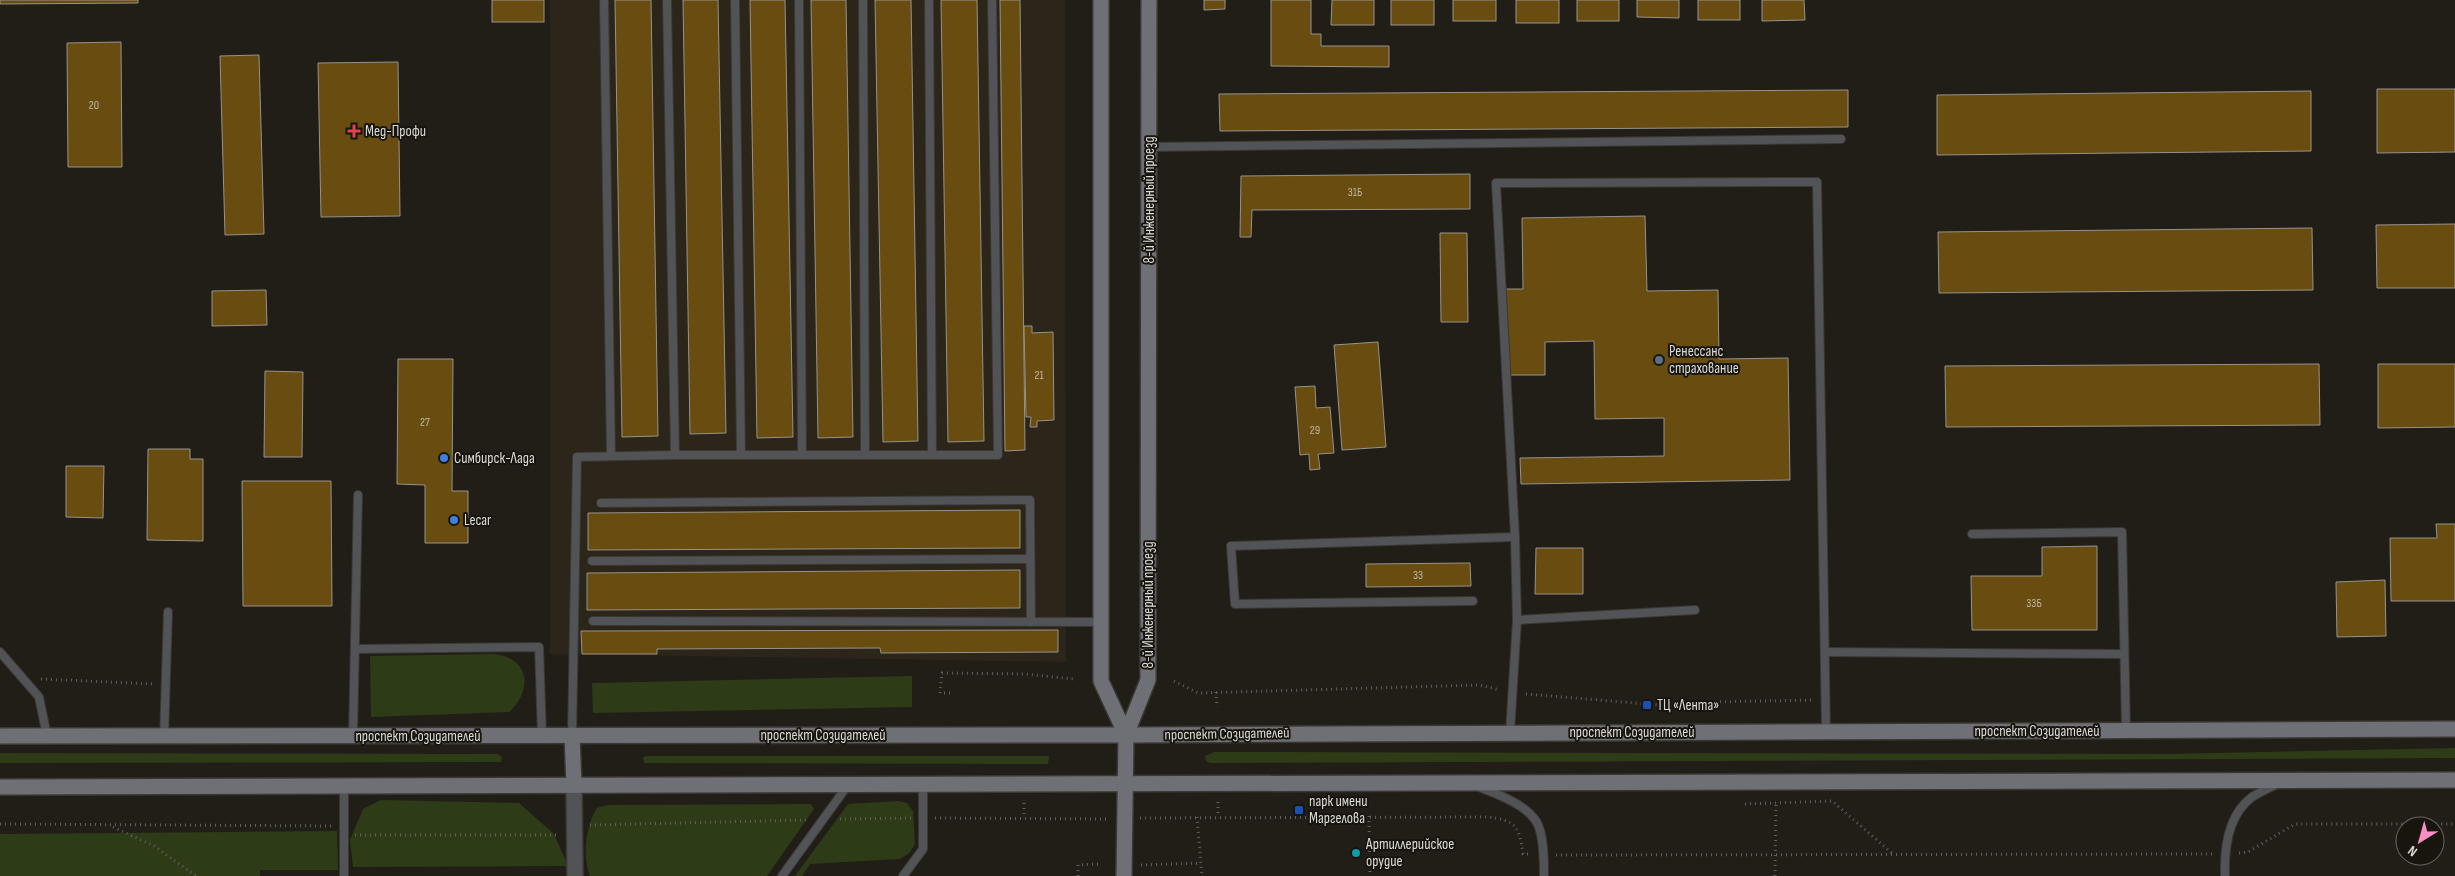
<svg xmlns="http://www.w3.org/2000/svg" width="2455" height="876" font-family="'Sofia Sans Condensed',sans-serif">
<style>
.built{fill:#2b251a}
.green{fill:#2e3b17}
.building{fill:#684c10;stroke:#97938c}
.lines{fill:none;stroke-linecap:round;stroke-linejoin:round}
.lane-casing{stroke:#3b3833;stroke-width:10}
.street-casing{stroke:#3b3833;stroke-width:18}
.secondary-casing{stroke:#3b3833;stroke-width:18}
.path{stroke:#625f5a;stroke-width:3;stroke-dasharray:1 4;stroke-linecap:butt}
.lane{stroke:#525356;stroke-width:8}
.street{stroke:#525356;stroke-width:15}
.secondary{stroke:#6e7075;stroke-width:15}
.health-dot{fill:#e0444e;stroke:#18150f;stroke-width:2}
.service-dot{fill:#5c6f8a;stroke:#18150f;stroke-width:2}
.shop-dot{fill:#3f7fe0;stroke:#18150f;stroke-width:2}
.transit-dot{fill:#1a4fb4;stroke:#18150f;stroke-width:2}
.culture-dot{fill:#0f9aa8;stroke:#18150f;stroke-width:2}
.labels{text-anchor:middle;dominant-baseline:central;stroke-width:4;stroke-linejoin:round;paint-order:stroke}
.number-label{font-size:12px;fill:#c0b7a5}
.poi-label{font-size:15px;fill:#dddbd7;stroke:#18150f;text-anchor:start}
.street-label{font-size:15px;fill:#dddbd7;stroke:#18150f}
</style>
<rect width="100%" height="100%" fill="#211e18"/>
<path class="built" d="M550 0H1065L1066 662 550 654Z"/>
<g class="green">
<path d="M492 654C529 656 534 689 509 712L371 717 370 656Z"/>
<path d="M912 676V707L593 713 592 683Z"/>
<path d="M2455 748V758L1210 763 1206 761 1205 756 1214 752 2168 754Z"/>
<path d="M0 753 498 754 502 757 501 762 0 763Z"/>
<path d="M647 756H1049L1048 764 644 763 643 757Z"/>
<path d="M381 800 519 803 554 834 568 866 353 867 350 840 363 809Z"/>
<path d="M898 801 907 803 913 811 915 844 909 853 900 859 810 864 802 876H795L848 804Z"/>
<path d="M811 804 814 809 767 876H590C582 858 586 823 597 808L607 805Z"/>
<path d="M337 831 338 870H260V876H0V834Z"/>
</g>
<g class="building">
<path d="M0 0H138V3L0 4Z"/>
<rect x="492" y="0" width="52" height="22"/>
<path d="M615 0H651L658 436 622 437Z"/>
<path d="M683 0H718L726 433 690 434Z"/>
<path d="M750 0H785L793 437 757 438Z"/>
<path d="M811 0H846L853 437 818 438Z"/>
<path d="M875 0H911L918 441 883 442Z"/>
<path d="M941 0H977L984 441 948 442Z"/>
<path d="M1000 0H1020L1025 450 1005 451Z"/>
<path d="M1204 0H1225V9L1204 10Z"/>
<path d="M1271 0H1311V34H1321V46H1389V67L1271 66Z"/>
<path d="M1332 0H1374V25H1331Z"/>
<rect x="1391" y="0" width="43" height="25"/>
<rect x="1453" y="0" width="43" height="21"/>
<rect x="1516" y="0" width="43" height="23"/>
<rect x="1577" y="0" width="42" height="21"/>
<path d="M1637 0H1679V18L1637 17Z"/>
<rect x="1698" y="0" width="42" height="20"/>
<path d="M1762 0H1804L1805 20 1762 21Z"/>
<path d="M121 42 122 167H68L67 43Z"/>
<path d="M259 55 264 234 225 235 220 56Z"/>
<path d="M398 62 400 216 321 217 318 63Z"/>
<path d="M2377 89H2455V152L2377 153Z"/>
<path d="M1848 90V127L1220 131 1219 94Z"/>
<path d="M2311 91V151L1937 155V95Z"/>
<path d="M1470 174V209L1252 210 1251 237H1240L1241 176Z"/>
<path d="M1645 216 1647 291 1718 290 1719 359 1788 358 1790 480 1521 484 1520 458 1664 456V418L1595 419 1594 341 1545 342V375H1508L1506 289H1523L1522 218Z"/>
<path d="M2455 224V288H2377L2376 225Z"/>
<path d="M2312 228 2313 290 1939 293 1938 232Z"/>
<path d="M1440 233H1467L1468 322H1441Z"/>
<path d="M266 290 267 325 212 326V291Z"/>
<path d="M1024 326H1032V333L1053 332 1054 420 1037 421V427H1030L1031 417H1026Z"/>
<path d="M1378 342 1386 447 1342 450 1334 345Z"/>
<path d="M398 359H453L452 491H468V543H425V485L397 484Z"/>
<path d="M2319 364 2320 425 1946 427 1945 366Z"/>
<path d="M2378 364H2455V427L2378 428Z"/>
<path d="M265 371 303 372 302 457H264Z"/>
<path d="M1315 386 1316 408 1330 407 1334 453 1318 454 1320 469 1310 470 1309 454 1300 455 1295 387Z"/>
<path d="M148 449H190V459H203V541L147 540Z"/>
<path d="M66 466H104L103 518 66 517Z"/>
<path d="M242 481H331L332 606H243Z"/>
<path d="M1020 510V548L588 550V513Z"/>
<path d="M2436 524H2455V601H2391L2390 538H2437Z"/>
<path d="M2097 546V630H1972L1971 576H2042V547Z"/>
<path d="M1536 548H1583V594H1535Z"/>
<path d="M1470 563 1471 586 1366 587V564Z"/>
<path d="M1020 570V608L587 610V573Z"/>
<path d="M2385 580 2386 636 2337 637 2336 582Z"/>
<path d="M1058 630V652L881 653 880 648 657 649V654H582L581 631Z"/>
</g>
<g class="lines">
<g class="lane-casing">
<g id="lane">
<path d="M604 0 611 455"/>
<path d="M667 0 675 455"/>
<path d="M735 0 741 455"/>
<path d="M799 0 802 455"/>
<path d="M863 0 865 455"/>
<path d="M929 0 932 455"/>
<path d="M1150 147 1841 139"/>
<path d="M601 503 1030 500 1031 622"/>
<path d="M1972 534 2122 532 2126 730"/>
<path d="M592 561 1030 559"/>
<path d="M1473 601 1235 604 1231 546 1515 537"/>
<path d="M1517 620 1695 610"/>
<path d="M593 621 1101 622"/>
<path d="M357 649 539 647 542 736"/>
<path d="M0 652 39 697 47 736"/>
<path d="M1825 652 2124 654"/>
<path d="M1510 732 1517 620 1515 537 1496 183 1817 182 1826 731"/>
<path d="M572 735 577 457 675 455H998L992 0"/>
<path d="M353 736 358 495"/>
<path d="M164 737 168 612"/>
<path d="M1479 787C1497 794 1525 804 1536 821 1544 833 1544 862 1544 876"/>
<path d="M344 876V786"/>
<path d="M782 876 848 785"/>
<path d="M903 876 923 849V784"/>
<path d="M2225 876C2224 847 2228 815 2252 797 2260 792 2269 788 2277 784"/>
</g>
</g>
<g class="street-casing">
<path id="street" d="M574 785 575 876"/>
</g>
<g class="secondary-casing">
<g id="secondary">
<path d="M1101 0V681L1126 735"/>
<path d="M572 735 574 785"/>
<path d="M0 736 1126 735 2455 729"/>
<path d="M0 787 2455 780"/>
<path d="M1124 876 1126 735 1148 680 1149 0"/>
</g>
</g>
<g class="path">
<path d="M41 679 154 684"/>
<path d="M1174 681 1198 693 1479 685 1500 690"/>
<path d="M1216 692 1217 707"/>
<path d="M950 693H940L942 673 1025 674 1073 679"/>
<path d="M1526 694 1683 707 1713 702 1814 700"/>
<path d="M1218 802V817"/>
<path d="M1024 803V818"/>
<path d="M1745 804 1832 801 1893 854"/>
<path d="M1369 816 1370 876"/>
<path d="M1197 817 1202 876"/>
<path d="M935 818 1109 819"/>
<path d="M1140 818 1487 817C1515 820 1519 825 1523 854H1530"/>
<path d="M840 819 911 818"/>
<path d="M0 824 332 826"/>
<path d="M590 825 806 820"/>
<path d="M113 827 154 846 196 876"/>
<path d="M355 835H559"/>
<path d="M2239 853 2248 852 2295 824H2455"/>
<path d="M1556 855 2212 854"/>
<path d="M1141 865 1201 863"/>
<path d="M1078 876V865L1100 864"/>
<path d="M1775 876 1776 803"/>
</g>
<use href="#lane" class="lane"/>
<use href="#street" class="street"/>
<use href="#secondary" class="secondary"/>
</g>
<path class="health-dot" d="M351.5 123.5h5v5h5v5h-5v5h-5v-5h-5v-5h5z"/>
<circle class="service-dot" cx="1659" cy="360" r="5"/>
<g class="shop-dot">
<circle cx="444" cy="458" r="5"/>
<circle cx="454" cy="520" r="5"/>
</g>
<g class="transit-dot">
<rect x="1642" y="700" width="10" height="10" rx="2.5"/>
<rect x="1294" y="805" width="10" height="10" rx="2.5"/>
</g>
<circle class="culture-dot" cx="1356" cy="853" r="5"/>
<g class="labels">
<g class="number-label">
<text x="94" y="105">20</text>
<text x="1355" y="192">31Б</text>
<text x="1039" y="375">21</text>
<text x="425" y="422">27</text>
<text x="1315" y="430">29</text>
<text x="1418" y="575">33</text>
<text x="2034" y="603">33Б</text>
</g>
<g class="poi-label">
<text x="365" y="131">Мед-Профи</text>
<text x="1669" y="351">Ренессанс<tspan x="1669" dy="17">страхование</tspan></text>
<text x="454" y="458">Симбирск-Лада</text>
<text x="464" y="520">Lecar</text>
<text x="1657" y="705">ТЦ «Лента»</text>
<text x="1309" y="801">парк имени<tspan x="1309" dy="17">Маргелова</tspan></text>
<text x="1366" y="844">Артиллерийское<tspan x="1366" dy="17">орудие</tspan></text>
</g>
<g class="street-label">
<text transform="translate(1149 200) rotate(-90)">8-й Инженерный проезд</text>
<text transform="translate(1148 605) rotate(-90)">8-й Инженерный проезд</text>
<text x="2037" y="731">проспект Созидателей</text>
<text x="1632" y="732">проспект Созидателей</text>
<text transform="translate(1227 734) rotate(-1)">проспект Созидателей</text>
<text x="823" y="735">проспект Созидателей</text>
<text x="418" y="736">проспект Созидателей</text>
</g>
</g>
<g transform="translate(2420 841) rotate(217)"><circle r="24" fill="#18150f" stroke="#67645f"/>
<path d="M0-4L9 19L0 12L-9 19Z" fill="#fb8fc5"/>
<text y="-8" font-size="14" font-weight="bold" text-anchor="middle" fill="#dddbd7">N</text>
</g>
</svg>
